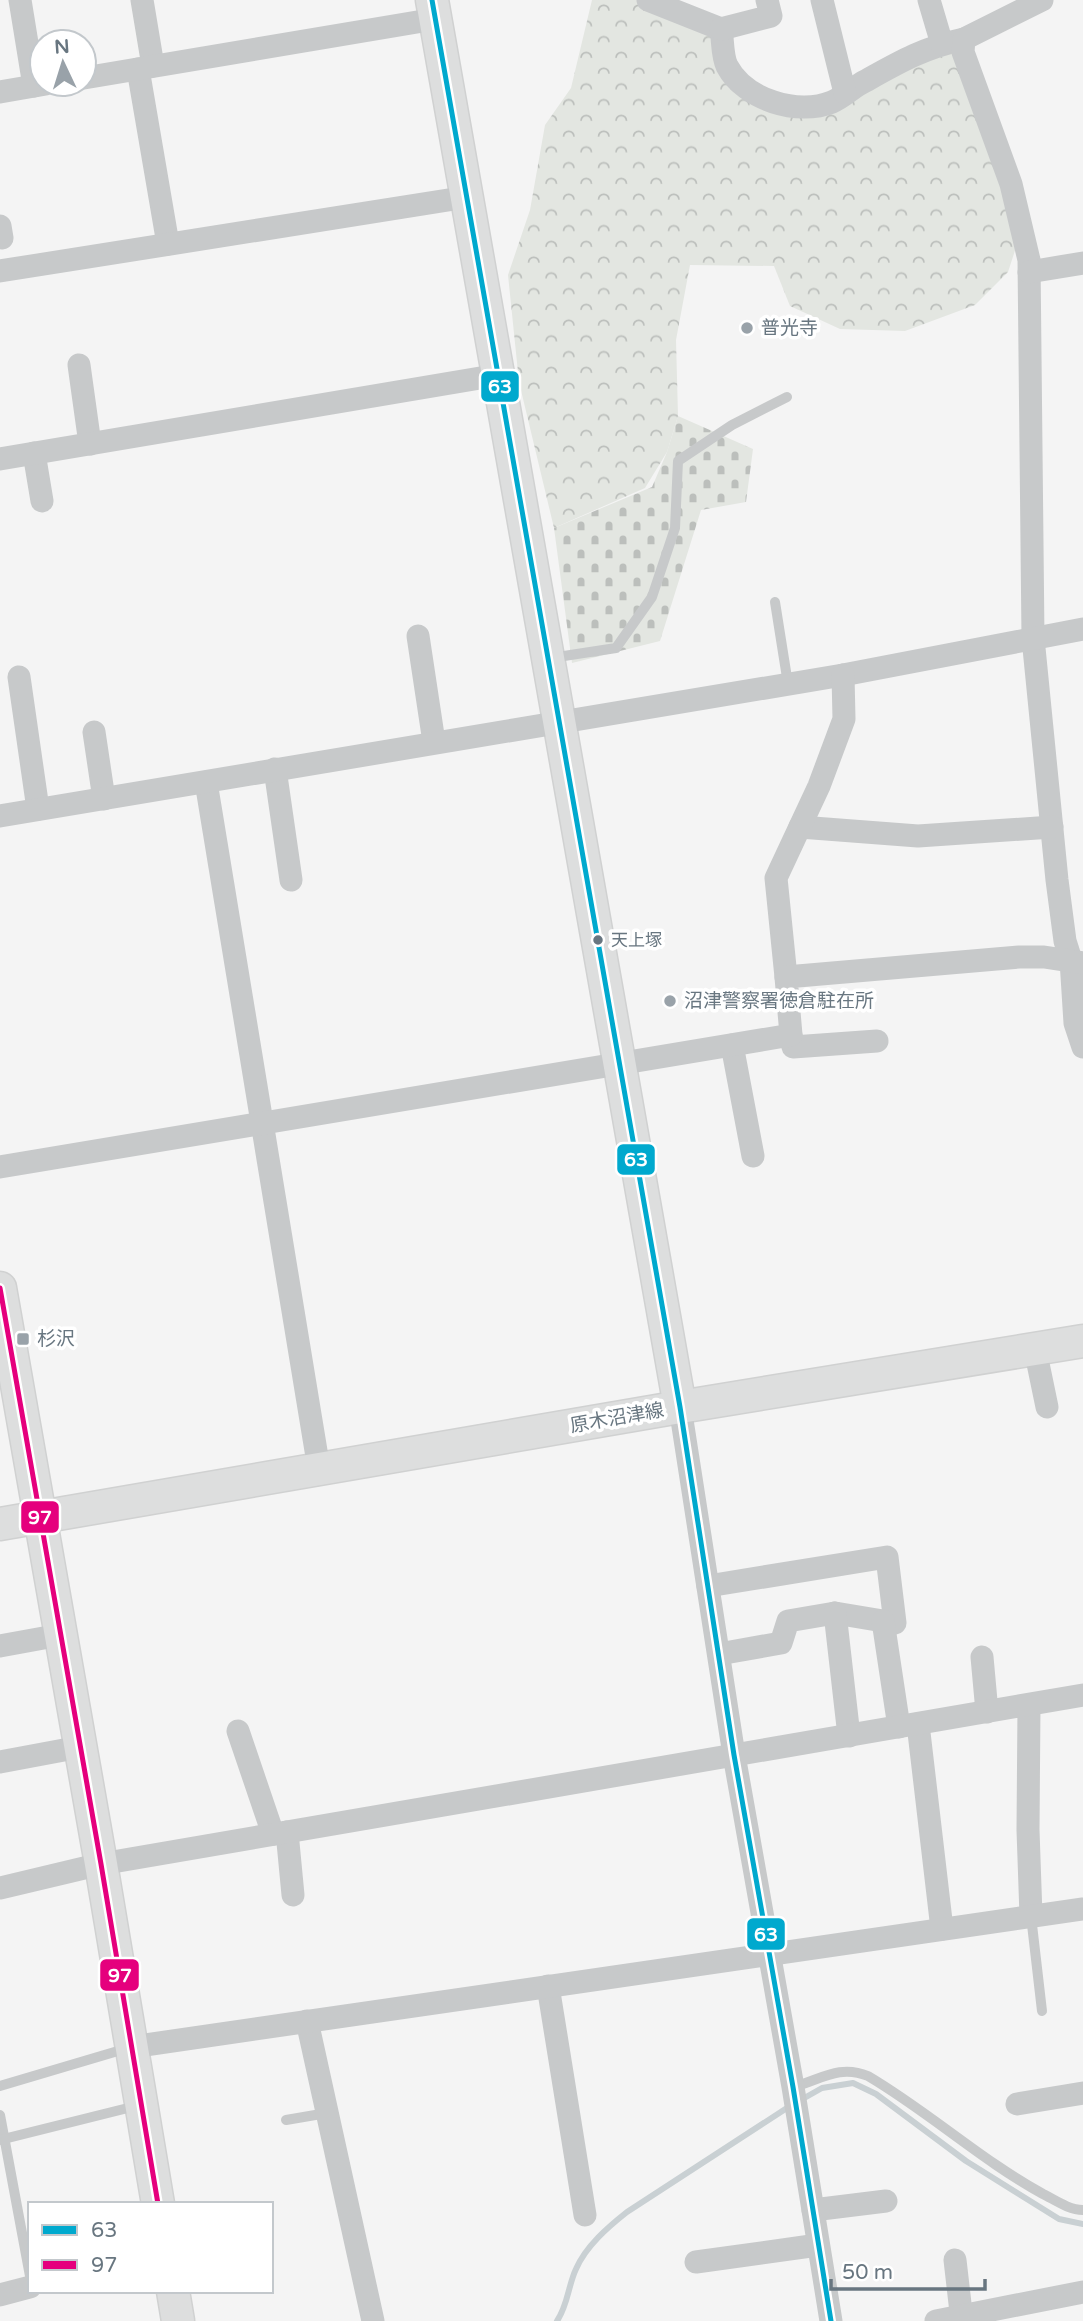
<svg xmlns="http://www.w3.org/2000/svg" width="1083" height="2321" font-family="'Varela Round','Noto Sans JP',sans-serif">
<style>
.forest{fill:url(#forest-crowns)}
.cemetery{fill:url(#cemetery-stones)}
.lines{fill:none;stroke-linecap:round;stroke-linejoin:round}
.stream{stroke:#c9d0d3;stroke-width:6}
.secondary-casing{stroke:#d0d1d1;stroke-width:35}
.lane{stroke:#c7c9ca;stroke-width:10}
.street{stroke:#c7c9ca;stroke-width:23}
.secondary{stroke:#dddede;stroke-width:32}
.bus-1-casing{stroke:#fff;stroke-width:10}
.bus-2-casing{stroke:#fff;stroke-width:10}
.bus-1{stroke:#00a9ce;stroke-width:5}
.bus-2{stroke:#e5007d;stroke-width:5}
.poi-dot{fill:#99a2a9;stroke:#fff;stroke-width:2.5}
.bus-dot{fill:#687680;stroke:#fff;stroke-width:2.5}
.labels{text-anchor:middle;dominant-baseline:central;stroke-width:7;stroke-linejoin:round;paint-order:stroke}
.bus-label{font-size:17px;fill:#687680;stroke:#fff;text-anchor:start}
.poi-label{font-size:19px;fill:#687680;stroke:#fff;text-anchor:start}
.street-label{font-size:19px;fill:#687680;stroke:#fff}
.line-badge{stroke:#fff;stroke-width:2.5}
.badge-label{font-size:19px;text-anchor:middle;font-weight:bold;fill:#fff}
</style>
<defs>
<pattern id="forest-crowns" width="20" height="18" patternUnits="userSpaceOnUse" patternTransform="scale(1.75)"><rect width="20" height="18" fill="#e3e6e1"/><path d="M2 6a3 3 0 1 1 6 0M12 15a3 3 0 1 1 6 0" fill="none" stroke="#bcbfbc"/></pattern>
<pattern id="cemetery-stones" width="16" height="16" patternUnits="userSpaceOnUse" patternTransform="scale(1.75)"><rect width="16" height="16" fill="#e3e6e1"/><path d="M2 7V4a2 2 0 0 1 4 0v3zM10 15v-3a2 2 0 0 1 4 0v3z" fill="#bcbfbc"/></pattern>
</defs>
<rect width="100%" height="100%" fill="#f4f4f4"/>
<path class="forest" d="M592 0H643L721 29 746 88 793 106 845 93 907 58 963 52 1022 229 1008 272 975 305 905 331 840 329 790 306 774 266 690 265 676 340 678 416 667 452 645 488 554 528 519 382 508 275 530 210 545 125 571 88Z"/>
<path class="cemetery" d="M678 416 753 449 746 502 701 510 660 641 572 663 554 528 652 487 667 452Z"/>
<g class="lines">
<g class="stream">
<path d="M799 2101 822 2088 853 2083 876 2094 966 2161 1059 2219 1083 2224"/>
<path d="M557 2321C568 2305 568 2286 576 2269 586 2246 608 2227 627 2212L790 2106"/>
</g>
<g class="secondary-casing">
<g id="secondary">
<path d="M432 0 680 1407"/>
<path d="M0 1288 101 1864 158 2204"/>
<path d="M0 1524 680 1407 1083 1341"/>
<path d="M173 2291 178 2321"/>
</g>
</g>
<g class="lane">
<path d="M775 602 788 684"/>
<path d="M551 658 616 648 652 597 675 528 678 461 732 425 787 397"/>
<path d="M1031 1916 1042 2011"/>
<path d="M0 2086 128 2048"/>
<path d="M793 2087C820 2080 839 2064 868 2076 929 2112 981 2160 1043 2194 1055 2200 1069 2210 1083 2210"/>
<path d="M0 2115 30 2276"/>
<path d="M286 2120 327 2113"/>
<path d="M0 2140 140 2105"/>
</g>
<g class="street">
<path d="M20 0 34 86"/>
<path d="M142 0 153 66"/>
<path d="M648 0 721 29C723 40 722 56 727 66 745 100 798 116 832 102 842 98 851 89 860 84 896 64 922 48 964 39"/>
<path d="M822 0 845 93"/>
<path d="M929 0 942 44"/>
<path d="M1042 0 964 39 963 52 1011 184 1029 260 1033 638 1057 880 1065 941 1071 960 1075 1023 1083 1047"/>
<path d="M721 29 771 16 767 0"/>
<path d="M138 69 168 244"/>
<path d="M84 78 435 19"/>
<path d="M0 92 46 84"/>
<path d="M0 226 2 238"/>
<path d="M0 271 467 197"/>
<path d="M1029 272 1083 263"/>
<path d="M79 365 90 444"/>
<path d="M34 453 42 501"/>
<path d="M0 459 498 375"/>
<path d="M418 636 434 742"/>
<path d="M19 677 38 809"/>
<path d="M94 732 104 799"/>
<path d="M275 769 291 880"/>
<path d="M206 782 319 1469"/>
<path d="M0 816 843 675 1083 629"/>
<path d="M800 827 918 836 1052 827"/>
<path d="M786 977 776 878 819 786 844 719 843 675"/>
<path d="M790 1030 793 1047 877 1041"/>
<path d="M732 1045 753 1156"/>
<path d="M0 1167 791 1035 786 977 1019 957H1044L1083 963"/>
<path d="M1035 1349 1047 1407"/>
<path d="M680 1407 734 1755 793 2087 831 2321"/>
<path d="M708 1586 887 1557 895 1623 835 1613 788 1621 781 1643 719 1654"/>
<path d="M835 1613 849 1736"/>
<path d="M883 1621 899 1727"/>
<path d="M0 1646 60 1635"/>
<path d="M982 1657 987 1712"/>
<path d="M1029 1705 1028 1830 1031 1916"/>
<path d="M918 1724 942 1929"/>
<path d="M238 1731 273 1834"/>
<path d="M0 1762 80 1747"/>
<path d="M287 1832 293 1895"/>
<path d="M0 1888 101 1864 1083 1695"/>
<path d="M548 1986 585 2215"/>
<path d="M307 2021 373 2321"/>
<path d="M131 2047 1083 1909"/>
<path d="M1017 2104 1083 2093"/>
<path d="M813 2210 886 2201"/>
<path d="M955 2260 962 2321"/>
<path d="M696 2262 818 2245"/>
<path d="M0 2295 30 2287"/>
<path d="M936 2321 1083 2292"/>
</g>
<use href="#secondary" class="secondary"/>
<g class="bus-1-casing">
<path id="bus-1" d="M432 0 680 1407 734 1755 793 2087 831 2321"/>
</g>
<g class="bus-2-casing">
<path id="bus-2" d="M0 1288 101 1864 158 2204"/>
</g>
<use href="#bus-1" class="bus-1"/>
<use href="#bus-2" class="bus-2"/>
</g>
<g class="poi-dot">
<circle cx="747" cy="328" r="7"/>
<circle cx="670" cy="1001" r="7"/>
<rect x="16" y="1332" width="14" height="14" rx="3.5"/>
</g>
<circle class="bus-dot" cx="598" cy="940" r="6"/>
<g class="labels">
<g class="bus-label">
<text x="611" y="940">天上塚</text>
</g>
<g class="poi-label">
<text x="761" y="328">普光寺</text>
<text x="684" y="1001">沼津警察署徳倉駐在所</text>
<text x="37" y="1339">杉沢</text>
</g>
<g class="street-label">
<text transform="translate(617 1418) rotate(-10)">原木沼津線</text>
</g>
</g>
<g class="line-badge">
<rect x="480" y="370" width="40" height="33" rx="7" fill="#00a9ce"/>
<rect x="616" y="1143" width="40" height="33" rx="7" fill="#00a9ce"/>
<rect x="20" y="1500" width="40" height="34" rx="7" fill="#e5007d"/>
<rect x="746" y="1917" width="40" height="34" rx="7" fill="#00a9ce"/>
<rect x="99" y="1958" width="41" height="34" rx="7" fill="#e5007d"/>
</g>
<g class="badge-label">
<text x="500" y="393">63</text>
<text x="636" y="1166">63</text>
<text x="40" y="1524">97</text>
<text x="766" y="1941">63</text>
<text x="120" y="1982">97</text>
</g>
<rect x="28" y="2202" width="245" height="91" fill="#ffffff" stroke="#c3c8cc" stroke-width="2"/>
<rect x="42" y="2225" width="35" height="10" fill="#00a9ce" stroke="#c3c8cc" stroke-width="2"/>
<text x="91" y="2237" font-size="21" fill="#687680">63</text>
<rect x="42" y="2260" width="35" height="10" fill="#e5007d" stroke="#c3c8cc" stroke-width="2"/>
<text x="91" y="2272" font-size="21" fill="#687680">97</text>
<g transform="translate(63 63) rotate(356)"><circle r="33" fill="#ffffff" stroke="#c3c8cc" stroke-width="2"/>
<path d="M0-5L12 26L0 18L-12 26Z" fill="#99a2a9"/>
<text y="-10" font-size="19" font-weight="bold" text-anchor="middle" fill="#687680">N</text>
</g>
<path d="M831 2279v10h154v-10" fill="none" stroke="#687680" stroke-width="3.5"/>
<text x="842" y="2279" font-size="21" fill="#687680" stroke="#ffffff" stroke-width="5" paint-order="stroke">50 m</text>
</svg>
